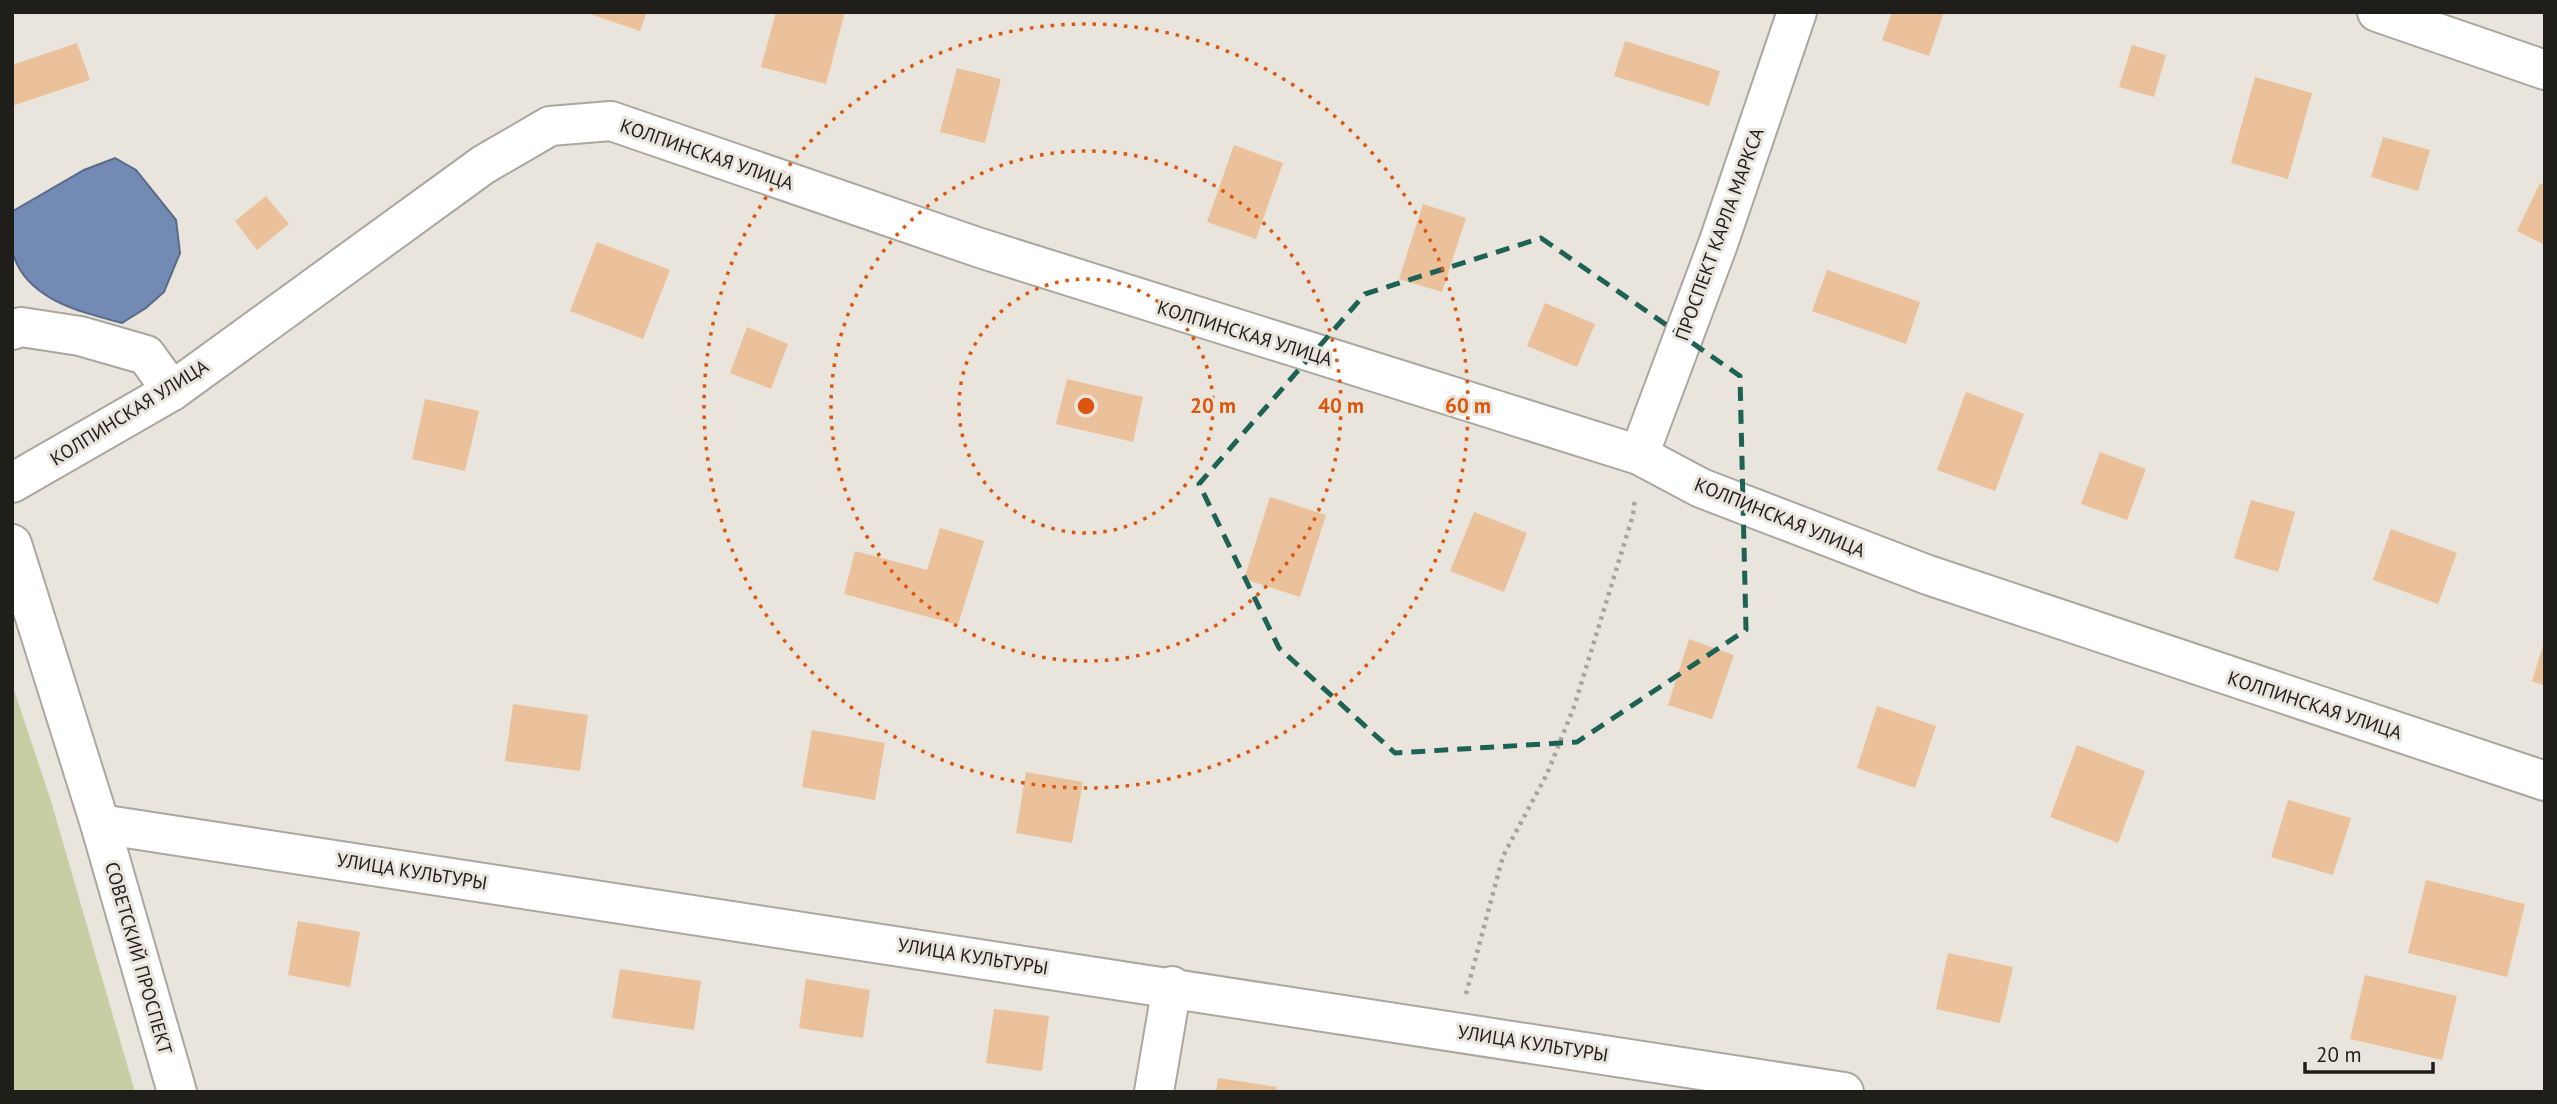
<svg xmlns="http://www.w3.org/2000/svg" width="2557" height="1104" font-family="'PT Sans',sans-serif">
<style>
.green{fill:#c8cea3}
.water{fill:#728ab4;stroke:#596a86;stroke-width:2}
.building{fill:#eac19a}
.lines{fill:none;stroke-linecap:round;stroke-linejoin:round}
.minor-casing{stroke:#aba69f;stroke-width:42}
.path{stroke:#a7a49d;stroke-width:4.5;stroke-dasharray:3.5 5;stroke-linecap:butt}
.minor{stroke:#fff;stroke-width:38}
.marked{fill:none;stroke:#1d6254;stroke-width:5;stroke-dasharray:14 9;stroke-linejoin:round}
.ring{fill:none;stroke:#de560d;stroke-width:3.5;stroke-dasharray:3.5 7}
.labels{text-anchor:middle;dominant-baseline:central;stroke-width:6;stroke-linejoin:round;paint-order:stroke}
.street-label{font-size:19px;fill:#201e1b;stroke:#e9e5dd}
.centre{fill:#de560d;stroke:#e9e5dd;stroke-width:3.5}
.ring-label{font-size:21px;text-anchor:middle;font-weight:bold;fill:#de560d;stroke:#e9e5dd;stroke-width:6;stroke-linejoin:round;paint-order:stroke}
</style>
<rect width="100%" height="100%" fill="#e9e5dd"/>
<path class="green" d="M12 684 51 801 135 1092H12Z"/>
<path class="water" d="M115 158 136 170 176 220 180 253 164 292 146 308 122 323C81 312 27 300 13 254 9 243 12 224 13 211L84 170Z"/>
<g class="building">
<path d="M584 12H647L640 31Z"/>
<path d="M776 12H845L826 84 761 67Z"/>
<path d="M1892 12H1944L1929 56 1882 40Z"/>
<path d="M1625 41 1720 71 1709 106 1614 76Z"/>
<path d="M77 43 90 80 12 106V65Z"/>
<path d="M2132 45 2166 55 2154 97 2119 87Z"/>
<path d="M957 68 1001 79 985 143 940 132Z"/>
<path d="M2255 77 2312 93 2288 179 2231 163Z"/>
<path d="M2383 137 2430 150 2418 191 2371 177Z"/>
<path d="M1234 145 1283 163 1256 239 1207 222Z"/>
<path d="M2540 183 2545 186V245L2517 231Z"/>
<path d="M266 196 289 224 257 250 235 221Z"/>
<path d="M1423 204 1466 218 1442 292 1399 279Z"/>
<path d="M597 242 670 270 643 339 570 311Z"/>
<path d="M1827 270 1920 302 1906 344 1812 311Z"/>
<path d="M1545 303 1595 324 1577 367 1527 346Z"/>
<path d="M747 327 788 344 771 389 730 373Z"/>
<path d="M1067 379 1143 397 1133 442 1056 424Z"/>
<path d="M1966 392 2024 414 1995 491 1937 470Z"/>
<path d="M425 399 479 411 465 471 412 459Z"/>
<path d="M2100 452 2146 469 2127 520 2081 504Z"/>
<path d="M1270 497 1326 515 1300 597 1244 579Z"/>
<path d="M2251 500 2295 512 2278 572 2234 558Z"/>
<path d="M1474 512 1527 533 1504 592 1450 571Z"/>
<path d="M940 528 984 541 958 625 844 594 855 551 927 570Z"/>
<path d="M2391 529 2457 553 2438 604 2373 580Z"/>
<path d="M1689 639 1734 655 1712 719 1668 705Z"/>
<path d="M2544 642H2545V686L2532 681Z"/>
<path d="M513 704 588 715 580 771 505 761Z"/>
<path d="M1877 706 1936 726 1915 788 1857 768Z"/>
<path d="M812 730 885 743 875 800 802 787Z"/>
<path d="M2077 745 2145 771 2118 843 2050 817Z"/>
<path d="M1026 772 1083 782 1072 843 1016 833Z"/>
<path d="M2288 800 2351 818 2333 875 2271 857Z"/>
<path d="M2426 880 2525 904 2507 977 2408 953Z"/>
<path d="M298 921 360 932 350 987 288 975Z"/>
<path d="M1948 953 2013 967 2000 1023 1936 1009Z"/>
<path d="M620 969 701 981 694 1030 612 1018Z"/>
<path d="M2365 975 2457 996 2442 1060 2350 1039Z"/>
<path d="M806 979 870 990 863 1038 799 1028Z"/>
<path d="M994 1009 1049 1016 1042 1071 986 1063Z"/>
<path d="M1218 1078 1277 1087 1276 1092H1216Z"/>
</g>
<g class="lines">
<g class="minor-casing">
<g id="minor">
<path d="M2377 12 2545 70"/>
<path d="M12 330 21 327 80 336 146 355 172 391"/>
<path d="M1639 455 1718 244 1797 12"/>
<path d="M12 483 172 391 483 165 550 126 611 121 980 248 1639 455 1701 488 1928 575 2545 781"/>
<path d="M12 544 100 824 177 1092"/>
<path d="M100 824 1844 1092"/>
<path d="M1154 1092 1172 986"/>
</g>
</g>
<path class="path" d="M1466 994 1503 856 1547 774 1574 707 1633 515 1635 498"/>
<use href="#minor" class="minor"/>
</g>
<path class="marked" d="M1541 238 1740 376 1746 630 1577 742 1395 753 1279 648 1199 484 1365 294Z"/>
<g class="ring">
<circle cx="1086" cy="406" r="127"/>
<circle cx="1086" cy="406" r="255"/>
<circle cx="1086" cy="406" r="382"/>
</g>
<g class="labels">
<g class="street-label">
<text transform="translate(707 154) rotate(19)">КОЛПИНСКАЯ УЛИЦА</text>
<text transform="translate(1719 234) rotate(-70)">ПРОСПЕКТ КАРЛА МАРКСА</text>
<text transform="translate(1245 333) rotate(17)">КОЛПИНСКАЯ УЛИЦА</text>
<text transform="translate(129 412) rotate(-32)">КОЛПИНСКАЯ УЛИЦА</text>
<text transform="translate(1780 517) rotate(22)">КОЛПИНСКАЯ УЛИЦА</text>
<text transform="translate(2315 705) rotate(18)">КОЛПИНСКАЯ УЛИЦА</text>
<text transform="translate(412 871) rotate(9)">УЛИЦА КУЛЬТУРЫ</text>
<text transform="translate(973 956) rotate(9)">УЛИЦА КУЛЬТУРЫ</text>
<text transform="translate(139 958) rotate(74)">СОВЕТСКИЙ ПРОСПЕКТ</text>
<text transform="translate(1533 1043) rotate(9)">УЛИЦА КУЛЬТУРЫ</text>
</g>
</g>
<circle cx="1086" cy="406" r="10" class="centre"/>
<g class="ring-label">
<text x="1213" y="413">20 m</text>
<text x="1341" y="413">40 m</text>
<text x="1468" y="413">60 m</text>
</g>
<rect width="2557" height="1104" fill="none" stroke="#201e1b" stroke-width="28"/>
<path d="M2305 1062v10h128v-10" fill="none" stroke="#201e1b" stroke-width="3.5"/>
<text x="2316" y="1062" font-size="21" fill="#201e1b" stroke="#e9e5dd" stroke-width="5" paint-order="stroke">20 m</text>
</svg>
